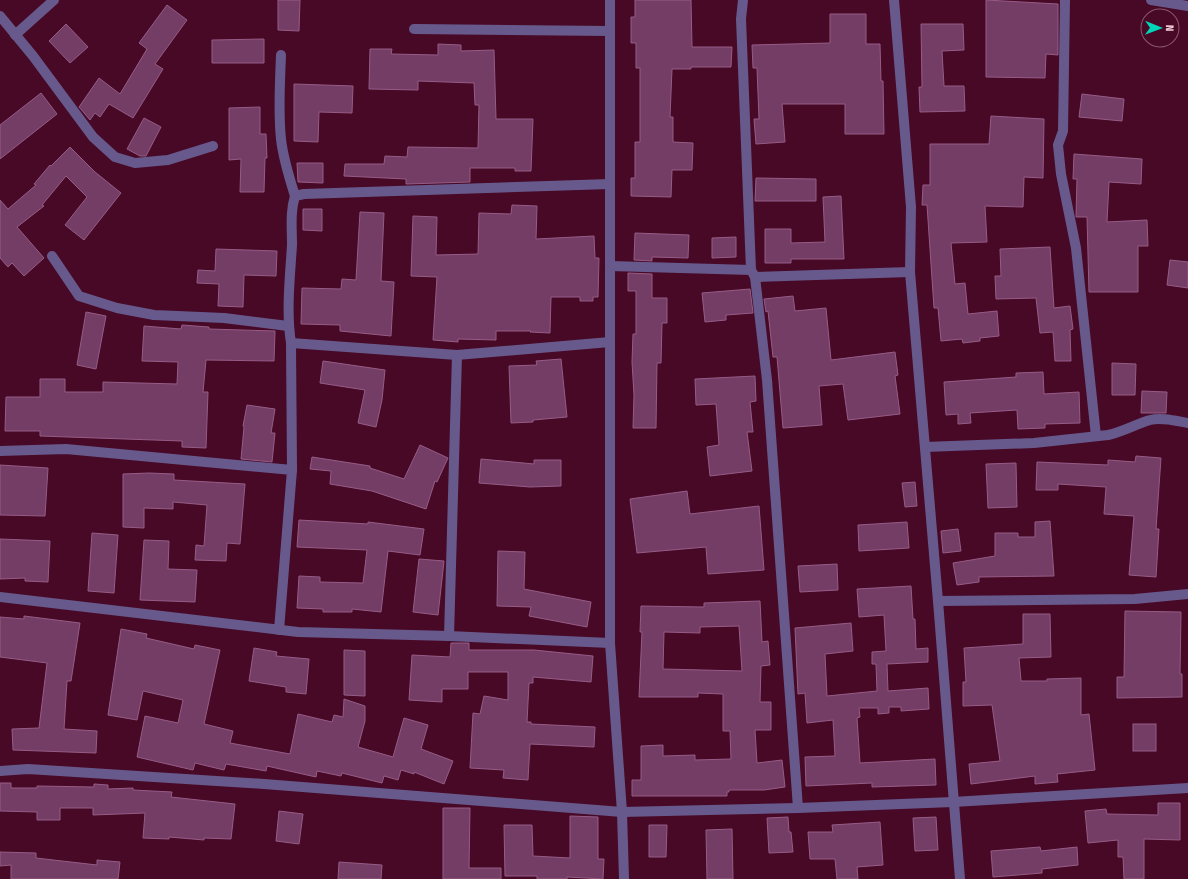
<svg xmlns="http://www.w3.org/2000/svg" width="1188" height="879" font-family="'Fira Sans Condensed',sans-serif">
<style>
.building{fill:#743d66;stroke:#965c86;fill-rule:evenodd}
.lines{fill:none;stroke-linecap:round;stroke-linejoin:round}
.street{stroke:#68598c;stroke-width:10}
</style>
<rect width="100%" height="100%" fill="#470926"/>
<g class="building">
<path d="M278 0H300L299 31 278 30Z"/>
<path d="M635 0H691L692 47H732L731 67H691V69H672L670 117H673V142L693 143 692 170H672L671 197 631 196V178H635V142H640V68H636V43H631V17H635Z"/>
<path d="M986 0 1058 4V55L1046 54 1045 78 986 77Z"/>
<path d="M167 5 187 20 155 64 163 69 133 118 109 104 100 117 95 113 90 120 79 107 99 78 120 94 147 49 139 43Z"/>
<path d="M830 14H866V44H880L881 81H883L884 134H845V104H782L785 142 756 144 754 119H759L757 68H753L752 45 830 43Z"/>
<path d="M66 24 88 47 70 63 49 41Z"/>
<path d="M921 24H963L964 50 942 51 944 86H964L965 111 920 112 919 87H922Z"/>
<path d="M264 39V63H212V40Z"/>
<path d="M438 44 461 45V51L494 50 496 119H533L531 171H515V168H470V182L406 184V179L344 176 345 164H384L385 156 407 157 408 147 478 148 479 105H475L474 83 418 81V90L369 89 370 49H392L391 54 438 55Z"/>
<path d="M294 84 353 86 352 113 319 112 318 142 294 141Z"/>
<path d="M41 93 57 114 0 159V125Z"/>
<path d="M1082 94 1124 99 1122 121 1079 117Z"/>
<path d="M260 107V134H266L267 158H265L264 192H240L241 159 229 160V108Z"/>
<path d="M991 116 1044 119 1043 178 1024 177 1023 207 985 206 987 242 951 243 955 284 965 283 968 314 997 311 999 336 980 338V341L963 343 962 339 941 341 938 308H934L927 205H922L923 185H930V144H989Z"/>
<path d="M144 118 161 127 146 156H140L127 149Z"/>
<path d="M70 147 95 172 121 193 84 240 65 225 87 197 66 176 42 205 44 206 17 227 44 258 24 276 12 263 8 267 0 258V200L8 209 36 185 34 184 50 165 51 166Z"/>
<path d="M1074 154 1142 159 1141 184 1109 182 1107 222 1147 220 1148 246H1138V292H1089L1087 217H1076L1077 179H1073Z"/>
<path d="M297 163H323V183L298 182Z"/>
<path d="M756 178 816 179V201H755Z"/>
<path d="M841 196 844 259H791V263H765V229H791V243L825 242 823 197Z"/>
<path d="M512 205 537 206 536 239 594 236 595 258H599L598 297H593V301H580V297H551L550 333 530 332 531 331H496V340L458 339V342L433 340 437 277 411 276 413 216 437 217 436 255 478 254 479 213 511 214Z"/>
<path d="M303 209H322V231L303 230Z"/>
<path d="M360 212 384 213 381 281 394 282 391 336 340 331V325L301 324 302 288 341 289 342 279 356 280Z"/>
<path d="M635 233 689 235 688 258 652 257V261L634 260Z"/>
<path d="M736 237V257L712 258V238Z"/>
<path d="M1050 247 1054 308 1070 306 1073 329 1070 330 1071 361H1055L1053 332 1040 333 1036 298 996 299 995 276H1001L1000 249Z"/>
<path d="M216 249 277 251 276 276 244 275 243 307 218 306 219 284 197 283 198 270 215 271Z"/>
<path d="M1170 260 1188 262V288L1167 285Z"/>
<path d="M628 273 652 274V298H667V323H662L661 363H657L656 428H633L634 395 632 362 633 334H636V291H628Z"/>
<path d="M750 289 753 313 726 315V320L705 322 702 293Z"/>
<path d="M793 296 795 311 826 308 831 360 895 352 898 375 895 376 900 414 848 420 843 384 819 386 822 425 783 428 777 357H773L768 311 766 312 764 299Z"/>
<path d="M86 312 106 316 96 369 77 365Z"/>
<path d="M182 325 209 327V329L275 331 274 361 206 360 203 392H208L206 448 182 447V441L40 436V431H5L6 397H40V379H65V392H103V382L177 384 178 362 142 361 144 326 181 329Z"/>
<path d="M561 359 567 417 533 420V422L511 423 509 366 537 365 536 361Z"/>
<path d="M323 361 385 370 382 400 376 427 358 423 365 390 320 383Z"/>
<path d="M1112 363 1136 364 1135 395H1112Z"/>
<path d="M1043 372 1044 394 1079 392 1080 423 1045 424V428L1018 429 1017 410 970 413 971 423 958 424V414L946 415 944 382 1016 377V373Z"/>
<path d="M755 376 756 401 750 402 753 432H747L752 471 710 476 707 447 719 445 716 404 696 405 695 379Z"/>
<path d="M1142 391 1167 392 1166 413H1141Z"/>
<path d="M247 405 275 409 271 433H275L272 462 241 459 244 427 243 426Z"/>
<path d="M420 445 448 458 437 482 435 481 426 509 372 491 330 484 331 471 310 469 312 457 370 466V468L404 479Z"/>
<path d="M1136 456 1161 458 1156 529H1159L1156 577 1129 575 1134 516 1104 514 1106 487 1058 484V490H1036L1037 462 1108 465V460L1135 462Z"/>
<path d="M481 459 534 464V460H561V486L530 487 479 483Z"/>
<path d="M1016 463 1017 507 988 508 986 464Z"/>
<path d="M0 465 48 468 45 516 0 515Z"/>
<path d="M149 473 174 474V480L245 484 240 544 227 543 226 561 195 560 196 545 204 546 207 505 173 502V509L144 508V528L123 527V474Z"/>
<path d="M915 482 917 506 905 507 902 483Z"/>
<path d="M687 491 690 514 759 506 764 570 708 574 706 547 637 553 630 499Z"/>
<path d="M299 520 368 524V522L424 529 420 555 388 551 381 612 352 609V612H323V609L297 608 299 576 320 577V582L363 583 367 550 297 547Z"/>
<path d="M1050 521 1054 576 979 577V582L957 585 953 563 995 556V533H1018V537H1035V522Z"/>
<path d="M907 522 909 548 859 551 858 525Z"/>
<path d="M958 529 961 551 943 553 941 531Z"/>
<path d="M92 533 118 535 114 593 88 591Z"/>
<path d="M0 539 50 541 48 582 25 581V578L0 579Z"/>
<path d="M144 540 169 541 168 569 197 570 195 602 140 600Z"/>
<path d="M498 551 525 552 524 589 591 602 587 627 529 616 531 607 497 606Z"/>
<path d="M419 559 444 561 438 615 413 612Z"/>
<path d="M837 564 838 590 800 592 798 566Z"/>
<path d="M911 586 913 619H915L916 649 928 648V662L887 664 888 691 928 688 929 709 901 711V707H889V713L878 714V708H859L860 717 857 718 860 763 935 759 936 785 872 787V783L806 786 805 757 835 756 833 720 807 723 805 693 798 694 795 628 851 623 853 651 825 654 827 696 877 691 876 664H872V652L886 651 884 615 859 617 857 589Z"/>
<path d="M760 601 762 642 768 641 770 665 761 666 760 702H771V730H755L757 763 782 760 785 787 764 790H729V792H727V796H632V780H641V746L663 745V756L695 755V760L731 759 730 731H723V694L698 693V697H639L642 632H640L641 606 704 607V603ZM739 626 742 671 663 669 664 632 700 633V627Z"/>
<path d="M1125 611 1181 612 1180 674H1182V697L1117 698V677H1124Z"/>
<path d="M1023 614H1050L1051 657 1019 658 1021 681H1047V679L1081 678V715L1089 714 1095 770 1057 774 1058 782 1035 784V776L971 784 969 764 1000 761 992 705 963 706V682H966L964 648 1023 644Z"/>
<path d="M24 616 80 623 71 681H67L64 729 97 731 96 753 13 750 12 729 39 728 47 663 0 657V617L24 619Z"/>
<path d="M121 629 147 634 146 638 194 649 195 645 220 650 204 724 233 731 230 743 290 754 298 714 332 722 334 715 343 717 344 699 365 706V721L358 747 393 757 404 718 428 725 421 749 453 761 444 784 414 772V774L401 770 398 780 384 776 382 783 342 773 341 776 317 771 316 777 267 766 266 771 226 764 224 770 195 763 193 770 137 757 145 716 178 723 183 700 143 691 137 720 108 715Z"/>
<path d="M451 643H469V650H534L593 656 591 682 533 677V683H529L527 722H531V724L595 727 594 747 530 744 528 780 503 778 504 770 470 768 473 713 480 714 484 696 508 700V672H468V689H442V702L409 700 412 655 450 657Z"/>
<path d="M254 648 277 652 276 656 309 659 306 694 286 692V687L249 681Z"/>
<path d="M344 650 365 651V696L344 695Z"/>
<rect x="1133" y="724" width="23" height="27"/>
<path d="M0 783H11V788H37V786L94 787V784L108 785V789L133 788V790L172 792 171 797 235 804 231 839 204 838V840L169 837V839L143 838 145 813 93 815V808H60V820H37V812L0 811Z"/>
<path d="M1158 803H1180V840L1144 839V879H1124L1123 857H1118V840L1088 843 1085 811 1106 809 1107 814 1158 815Z"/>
<path d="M443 808H470L469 868H501V879H443Z"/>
<path d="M279 811 303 814 299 844 276 841Z"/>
<path d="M570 816 598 817V859H604L603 879 567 877V879H537V876H505L504 825H532L533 856 570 858Z"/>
<path d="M788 817 789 832H791L793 852 769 853 767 818Z"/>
<path d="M936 817 938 850 915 851 913 818Z"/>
<path d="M880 822 883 865 857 867 858 879H837L835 859H810L808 832H833L832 825Z"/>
<path d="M649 825H667L666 857H649Z"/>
<path d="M732 829 733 879H707L706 830Z"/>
<path d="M1040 847 1041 851 1077 847 1078 865 1042 869V873L993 877 991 851Z"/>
<path d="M0 852 36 853V858L97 865V860L120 862 118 879H11V865L0 866Z"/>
<path d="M339 862 382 865 381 879H338Z"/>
</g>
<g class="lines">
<g class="street">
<path d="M610 0V643L622 812 624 879"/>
<path d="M743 0 741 19 751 270"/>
<path d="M894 0 911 207 910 272 938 601 960 879"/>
<path d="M1065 0 1063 131 1058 145 1061 174 1076 248 1096 436"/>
<path d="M1151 0 1188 6"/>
<path d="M0 16 33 56 93 137 115 157 135 163 168 160 213 146"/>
<path d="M414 29 610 31"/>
<path d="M15 35 54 0"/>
<path d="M281 55C280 83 278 111 281 139 283 158 289 177 295 196"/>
<path d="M52 256 79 296 117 308 154 315 224 318 288 326"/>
<path d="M610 266 751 270 755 277 910 272"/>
<path d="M755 277 767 380 798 808"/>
<path d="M291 343 457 355 610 342"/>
<path d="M925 447 1034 443 1108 435C1123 432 1136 424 1150 420 1162 417 1176 421 1188 423"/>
<path d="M0 451 66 449 292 470 279 630"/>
<path d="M292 470 291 343C286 311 290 277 292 245 292 228 290 212 295 196L304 194 610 184"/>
<path d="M0 597 298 632 449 636 610 643"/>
<path d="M938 601 1135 599 1188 594"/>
<path d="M449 636 457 355"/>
<path d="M0 771 28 769 264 784 622 812 798 808 953 802 1188 788"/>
</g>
</g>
<g transform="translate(1160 28) rotate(91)"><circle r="19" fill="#470926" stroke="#8b566c"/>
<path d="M0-3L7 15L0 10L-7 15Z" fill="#00d5b7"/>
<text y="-6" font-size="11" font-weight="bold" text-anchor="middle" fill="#f0c9d5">N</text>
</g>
</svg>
